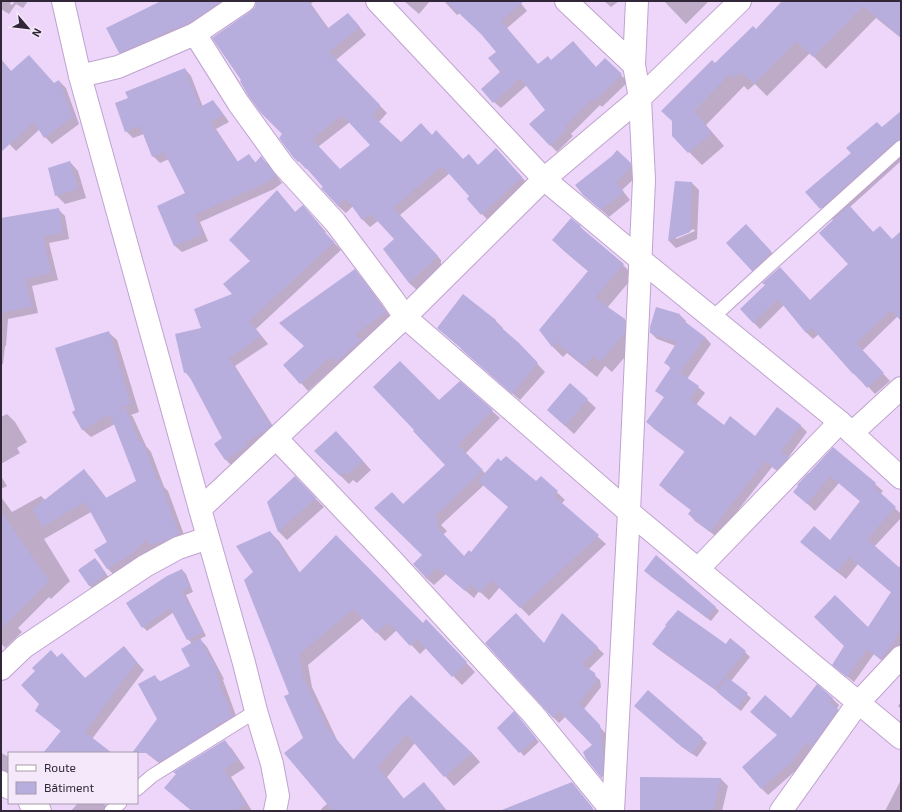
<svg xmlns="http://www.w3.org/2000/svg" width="902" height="812" font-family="'Exo 2',sans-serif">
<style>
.shadow{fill:#0003;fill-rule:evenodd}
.building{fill:#b7aede;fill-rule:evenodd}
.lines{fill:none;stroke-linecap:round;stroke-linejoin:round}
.lane-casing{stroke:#bfa3cf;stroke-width:15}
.street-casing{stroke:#bfa3cf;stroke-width:24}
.secondary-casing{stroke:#bfa3cf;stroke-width:24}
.lane{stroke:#fff;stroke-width:13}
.street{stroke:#fff;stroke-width:22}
.secondary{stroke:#fff;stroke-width:22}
</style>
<rect width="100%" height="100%" fill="#edd6fa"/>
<g class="shadow">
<path d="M1 1H12L10 4 12 5 15 1H28L23 8 16 4 9 14 1 9Z"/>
<path d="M163 1H240L127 60 120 52Z"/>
<path d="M257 1H314L311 4 329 29 355 21 366 35 336 60 387 113 378 123 401 143 432 136 463 160 478 166 503 157 529 185 489 221 482 214 471 196 450 173 400 215 441 260V267L417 290 409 283 395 239 378 221 370 227 363 220 353 206 346 213 338 206 324 187 307 168 306 169 294 156 284 134 252 12 256 7ZM350 122 371 145 340 170 318 147Z"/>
<path d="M404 1H430L419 14Z"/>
<path d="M444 1H519L527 11 507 28 538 65 552 61 596 68 605 59 628 82 602 107 600 105 571 134 573 136 557 152 530 124 546 110 527 85 501 108 494 102 501 72 497 52 483 35 460 13 457 15Z"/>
<path d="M604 1H619L611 7Z"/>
<path d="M664 1H709L686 24Z"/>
<path d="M783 1H901V38L876 18 826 69 810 53 767 96 755 84 748 90 744 86 706 125 724 146 702 165 673 136 715 65 756 31Z"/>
<path d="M4 64 12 72 54 84 59 81 66 88 79 124 52 144 45 137 40 129 16 151 1 135V66Z"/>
<path d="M185 69 191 76 203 107 213 101 219 108 229 122 216 129 238 162 249 155 256 163 261 158 268 164 282 183 274 189 200 222 208 241 182 252 175 246 158 207 187 194 169 159 160 163 153 156 144 134 133 138 126 131 129 99Z"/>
<path d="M901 112V161L850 207 874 233 892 240 901 233V319L898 316 862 351 890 381 875 394 861 379 860 380 853 373 819 334 813 339 806 332 784 305 760 329 753 322 766 285 810 301 850 264 834 221 807 192Z"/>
<path d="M617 151 637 171 638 175 622 190 630 200 609 217 584 195 612 157Z"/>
<path d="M70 162 78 171 86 198 65 204 56 195Z"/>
<path d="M676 182 692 183 699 190 697 239 676 248 669 241ZM694 229 695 231 676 239V237Z"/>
<path d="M277 191 296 213 310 214 326 232 325 233 341 250 256 329 268 344 235 366 278 434 233 467 225 459 224 439 192 380 185 372 202 328 233 295 252 261Z"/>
<path d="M58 209 65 216 69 239 49 243 58 280 32 286 38 313 8 319 6 346H5L3 364H1V219Z"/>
<path d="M571 219 623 265 634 276 607 308 625 320 636 332V344L612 372 605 366 597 377 567 353 563 357 552 346 589 272 564 251 553 240Z"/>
<path d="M754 234 779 260 761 279 752 270Z"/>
<path d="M354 270 362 278 393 320 362 342 368 348 344 369 339 363 308 391 301 383 305 347Z"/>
<path d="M463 296 496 321 503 328 502 330 526 352 545 372 520 400 438 328Z"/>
<path d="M680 315 686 321 685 323 705 337 711 344 687 379 698 387 705 393 696 405 724 426 755 437 800 425 807 432 788 458 794 464 784 476 772 467 717 537 695 521 689 514 692 511 666 491 660 484 685 452 653 428 647 421 665 398 657 391 671 369 666 363 676 346 657 339 651 333Z"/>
<path d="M108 332 117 340 139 412 131 415 133 417 146 446 151 452 164 487 168 491 187 543 159 553 154 548 143 560 116 577 108 569 95 550 108 542 91 512 44 539 70 581 51 599 49 597 18 628 22 632 5 648 1 643V497L12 512 41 496 45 500 84 471 92 479 107 499 138 482 115 424 91 437 82 429 76 411Z"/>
<path d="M570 384 596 408 574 434 548 410Z"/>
<path d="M439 401 492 411 500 418 465 454 486 474 536 483 541 477 565 500 561 504 606 544 529 616 500 587 489 600 479 591 474 598 446 574 434 585 426 578 423 555 403 505 447 465ZM484 485 509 507 471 554 464 557 443 535 447 531 441 525Z"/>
<path d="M7 414 15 422 27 442 17 448 20 453 1 464V417Z"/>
<path d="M345 441 371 470 357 483 353 480 349 484 315 451Z"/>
<path d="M833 448 875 484 883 491 880 494 901 514V518L874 547 898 568 900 566 901 567V601L858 564 846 579 810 550 802 542 831 541 861 502 839 483 815 511 795 492Z"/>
<path d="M1 476 7 486 1 489Z"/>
<path d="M303 486 324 507 287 540 279 532 268 502Z"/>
<path d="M270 532 279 541 300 573 435 630 475 672 462 685 426 648 420 654 397 630 385 641 363 618 308 665 312 687 337 740 354 760 403 704 472 753 480 762 454 786 415 743 387 777 404 799 424 784 433 793 447 811H323L321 809 328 803 305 738 291 694 254 572Z"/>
<path d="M95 559 99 563 109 578 93 589 89 585Z"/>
<path d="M182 570 186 574 193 592 186 595 206 636 200 639 207 647 224 679 223 680 239 724 167 769 146 753 158 719 154 676 161 682 191 666 192 644 188 639 174 612 147 631 143 627Z"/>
<path d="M649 575 715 607 719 611 711 621Z"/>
<path d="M901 610V644L887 665 874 654 854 682 839 670 868 628Z"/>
<path d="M563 614 604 654 588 670 600 680 601 687 584 709 606 734 609 763 608 783 587 758 593 745 566 716 559 723 553 717 544 644Z"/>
<path d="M653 644 726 646 745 652 750 657 731 681 751 698 741 711 722 696 718 692 658 649Z"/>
<path d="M124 648 144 670 92 739 111 753H44L61 731 53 725 58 658 86 679Z"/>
<path d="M649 692 707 743 697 757 682 747 640 710Z"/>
<path d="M832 698 839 705 837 709 845 717 796 773 794 772 768 795 761 788 778 736 791 720Z"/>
<path d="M901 702V709L898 706Z"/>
<path d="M517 717 539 742 524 756 498 728Z"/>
<path d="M224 741 232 749 245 768 231 777 252 811H192L173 795Z"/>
<path d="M1 753 9 757V774H1Z"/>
<path d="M721 779 728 786 722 811H641Z"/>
<path d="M901 780V811H885Z"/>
<path d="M78 803H103L111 811H71Z"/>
</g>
<g class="building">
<path d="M161 1H222L189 23 174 29V28L150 40 119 53 106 28Z"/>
<path d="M256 1H308L327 29 348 13 360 27 329 52 380 105 372 115 401 142 421 123 432 135 436 130 463 159 469 154 478 165 496 148 522 177 481 215 467 199 469 196 442 166 393 208 438 256 409 283 383 249 394 239 371 214 362 220 346 198 338 206 321 188 323 187 300 161 298 162 293 157 279 138 282 134 261 113 249 97 240 81 241 80 212 38 251 11 255 7ZM342 115 370 145 340 169 312 139Z"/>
<path d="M446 1H524L501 21 538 64 548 56 551 60 573 41 596 67 605 58 622 74 595 101 592 99 565 127 567 129 550 146 529 124 545 110 520 78 493 103 481 89 500 72 488 58 496 52 481 34Z"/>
<path d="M782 1H901V37L863 6 813 57 796 41 754 84 741 72 735 78 730 74 694 111 712 133 688 153 672 136V121L661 111 712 60 715 63 753 26 756 29Z"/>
<path d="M29 55 54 83 59 80 73 117 44 138 34 122 1 152V59L11 71Z"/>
<path d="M185 68 200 107 213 100 223 115 210 122 237 162 249 154 255 163 261 156 276 176 267 182 194 215 202 234 174 246 157 206 185 193 164 152 152 157 140 126 125 132 115 103 128 98 125 92Z"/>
<path d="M901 111V139L896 141 820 209 805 192 851 153 846 148 877 122 882 127Z"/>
<path d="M617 150 631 163V167L616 183 624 192 601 210 583 195 575 185 612 156Z"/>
<path d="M70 161 78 189 55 196 48 168Z"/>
<path d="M675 181 692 182 690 232 668 241Z"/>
<path d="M277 190 295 212 303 205 319 224 318 225 334 242 249 321 261 336 229 358 271 426 266 430 246 442 248 445 225 460 214 444 222 438 187 372 184 373 175 334 201 328 194 309 232 294 223 284 250 261 229 240Z"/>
<path d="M849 205 873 232 880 226 892 239 901 231V321L891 310 856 343 884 373 867 388 854 373 853 374 812 328 806 333 778 299 753 323 740 309 765 285 762 283 780 267 810 300 848 264 819 233Z"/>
<path d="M59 208 63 233 43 236 51 273 25 279 32 306 1 313V218Z"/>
<path d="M571 218 581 226 580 227 624 264 595 298 625 319V332L601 362 593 356 585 366 556 342 552 347 539 330 588 271 552 240Z"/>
<path d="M746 224 771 251 768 254 769 255 752 271 726 243Z"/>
<path d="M355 269 386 312 355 334 361 340 336 362 331 357 300 384 283 365 304 346 279 323Z"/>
<path d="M463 294 496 320 495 322 519 343 538 363 512 394 461 349V348L437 328Z"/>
<path d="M656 307 680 314 679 317 705 337 680 372 674 369 699 386 690 399 724 425 730 416 755 436 777 407 801 425 781 451 789 457 776 470 765 461 710 532 688 514 691 510 659 485 685 451 646 422 664 397 655 391 671 367 664 363 677 342 650 333V327Z"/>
<path d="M109 331 131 404 124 406 114 412 125 407 140 443 143 442 158 482 160 481 179 534 167 540 149 545 147 538 134 552 107 569 94 550 107 542 85 502 42 527 33 509 84 469 106 498 136 481 110 414 82 430 72 412 75 410 55 348Z"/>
<path d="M400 361 439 400 460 381 493 410 458 445 483 470 434 517 440 522 436 526 464 556 469 550 471 552 508 507 478 481 498 458 501 461 506 456 536 481 541 476 558 491 554 496 599 535 520 608 491 580 480 593 470 584 465 591 437 567 426 578 413 564 422 555 374 508 392 492 403 504 445 465 413 431 414 430 373 387Z"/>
<path d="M570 383 588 399 565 426 547 410Z"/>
<path d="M336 431 363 461 347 475 344 472 340 476 314 451Z"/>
<path d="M833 447 876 483 873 486 896 507 867 539 901 569V630L893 642 894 643 880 659 867 649 847 677 832 665 844 646 814 617 835 595 868 627 891 592 849 557 837 572 800 542 814 526 830 540 860 501 830 476 807 504 793 492 798 486 797 485 808 473H809Z"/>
<path d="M295 476 316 498 278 532 267 502Z"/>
<path d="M1 511 49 581 1 629Z"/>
<path d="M270 531 299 573 336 535 423 623 426 619 467 662 452 677 417 639 410 646 388 622 376 633 353 609 299 655 303 677 328 729 353 760 402 704 411 695 472 753 444 777 406 734 378 767 403 799 424 782 446 811H333L284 753 303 738 284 696 289 694 244 580 253 572 236 546Z"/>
<path d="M656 555 716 607 707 618 644 571Z"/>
<path d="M95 558 106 574 89 586 78 570Z"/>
<path d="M182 569 190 587 182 591 203 632 187 640 170 608 142 628 126 603 167 576Z"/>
<path d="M678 610 726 644 730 638 746 651 715 689 652 644 666 626 665 625Z"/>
<path d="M516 613 544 643 562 613 598 647 582 664 595 673 596 681 579 703 600 725 603 757 602 779 586 759 583 752 592 745 559 711 553 718 542 706 485 643Z"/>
<path d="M200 638 218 672 216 673 232 716 224 722 214 725 216 727 159 762 147 753H132L157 719 138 684 155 675 159 682 190 666 181 649Z"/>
<path d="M124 646 137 662 85 732 112 753H43L61 731 35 711 39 704 21 685 35 671 32 668 51 650 57 657 62 653 85 678Z"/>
<path d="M727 677 748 693 737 708 717 692Z"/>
<path d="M817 684 833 698 829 702 838 709 811 747 806 743 788 767 787 766 761 789 742 767 777 735 750 712 765 695 791 718Z"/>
<path d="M648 690 703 738 692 754 677 743 634 706Z"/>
<path d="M514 711 536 738 519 753 497 728Z"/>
<path d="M225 740 238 760 224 770 246 804 235 811H192L164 788 176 774 173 772Z"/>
<path d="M640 777 721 778 713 811H640Z"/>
<path d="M572 782 592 807 594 811H502V810Z"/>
</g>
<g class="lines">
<g class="lane-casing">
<g id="lane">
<path d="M712 318 770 265 901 147"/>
<path d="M137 789 152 776 256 711"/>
<path d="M111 811 120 803"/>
</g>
</g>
<g class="street-casing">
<g id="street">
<path d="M377 1 544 179 641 260 840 422 901 478"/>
<path d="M566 1 634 65"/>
<path d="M195 34 239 104 283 165 335 222 392 298 405 317 629 512 901 738"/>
<path d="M80 76 118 67 195 34 244 1"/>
<path d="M852 433 901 388"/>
<path d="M276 438 390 558 533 714 612 811"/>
<path d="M200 509 276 438 405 317 544 179 640 98 740 1"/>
<path d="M698 569 840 422"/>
<path d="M1 669 24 647 145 566 178 548 208 538"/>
<path d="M1 782 9 788"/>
<path d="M30 803 40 811"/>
<path d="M613 811 629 512 644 180 640 98 634 65 637 1"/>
<path d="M781 811 858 703 901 657"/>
</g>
</g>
<g class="secondary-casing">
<path id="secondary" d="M63 1 80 76 200 509 244 663 256 711 272 764 278 796 275 811"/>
</g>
<use href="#lane" class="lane"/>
<use href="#street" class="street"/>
<use href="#secondary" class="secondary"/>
</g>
<rect width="902" height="812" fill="none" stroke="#322738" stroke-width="4"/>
<rect x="8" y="752" width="130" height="52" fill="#f4e8fa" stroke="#a69bac"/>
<rect x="16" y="765" width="20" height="6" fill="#ffffff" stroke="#a69bac"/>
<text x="44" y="772" font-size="12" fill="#322738">Route</text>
<rect x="16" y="782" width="20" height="12" fill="#b7aede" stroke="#a69bac"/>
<text x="44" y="792" font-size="12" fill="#322738">Bâtiment</text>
<g transform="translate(28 28) rotate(118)" stroke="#f4e8fa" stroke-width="3" paint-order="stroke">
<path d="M0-3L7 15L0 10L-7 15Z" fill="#322738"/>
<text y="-6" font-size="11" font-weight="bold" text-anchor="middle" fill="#322738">N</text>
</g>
</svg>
